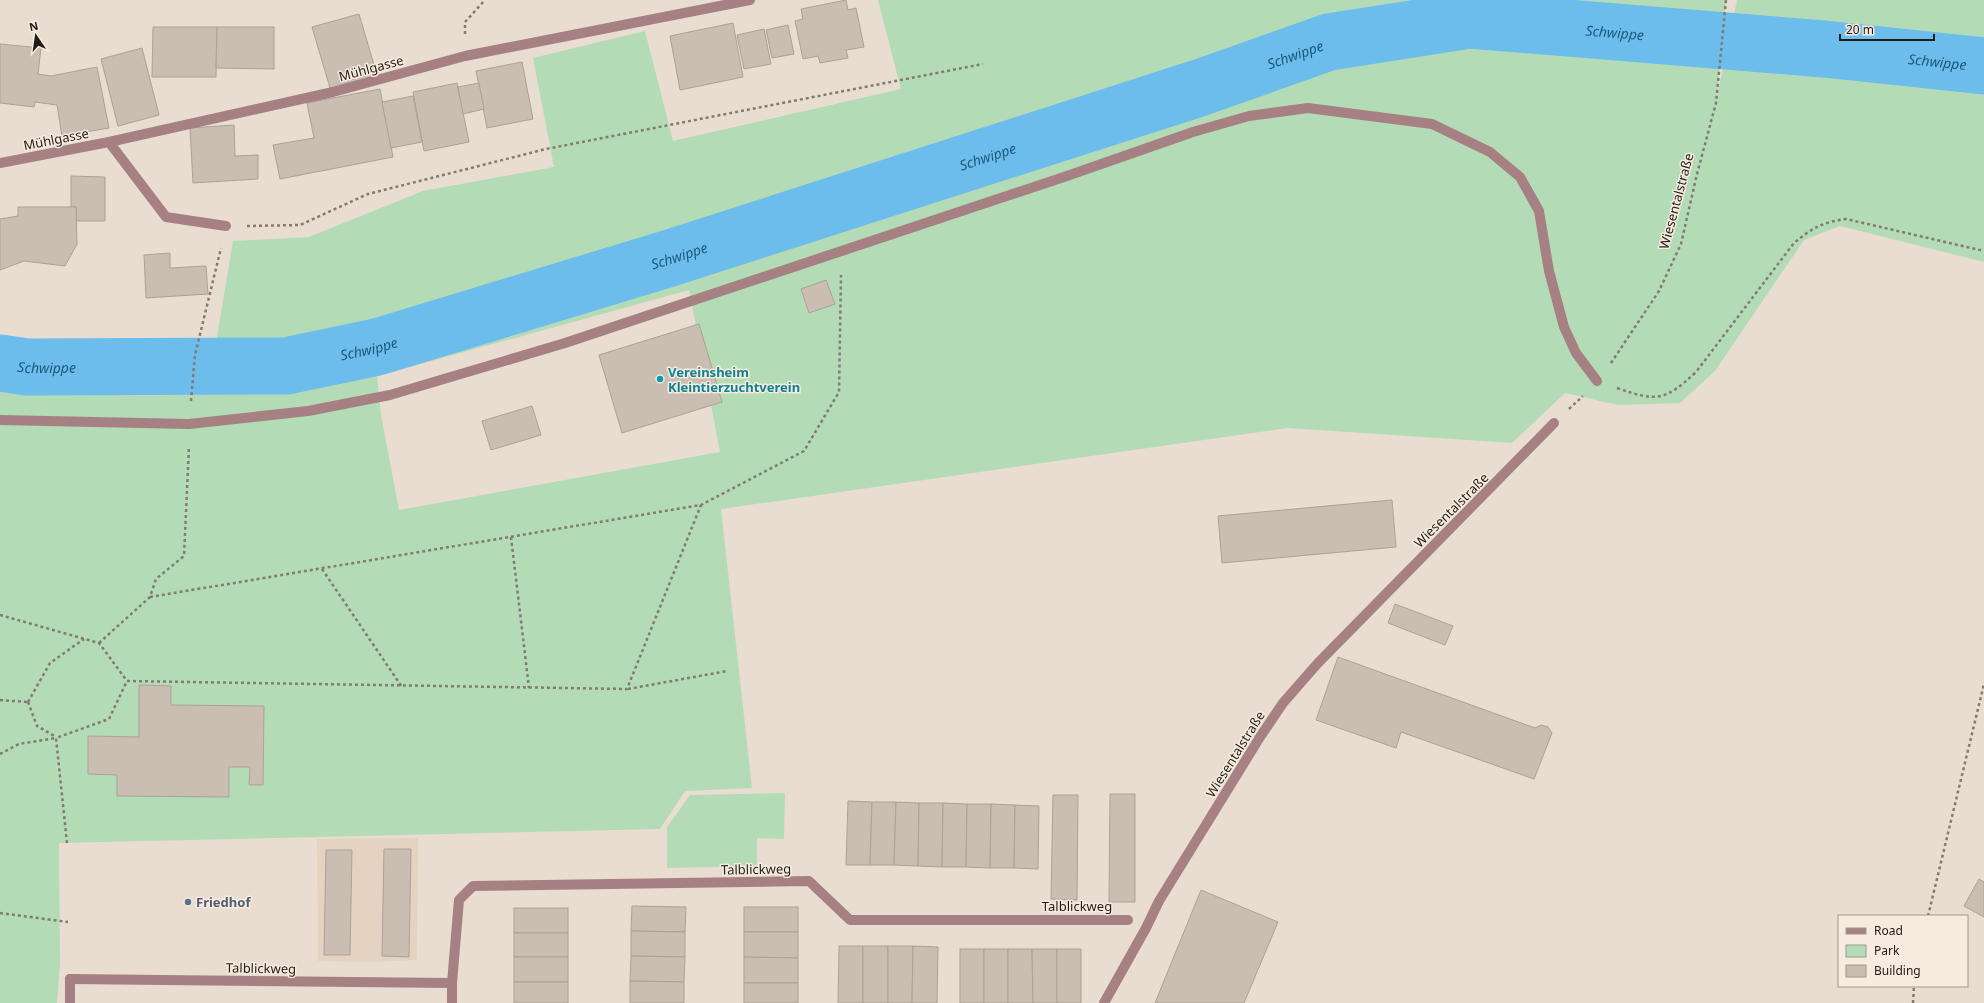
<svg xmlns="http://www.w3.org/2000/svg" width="1984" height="1003" font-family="'Noto Sans',sans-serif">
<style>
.built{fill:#e5d3c1}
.green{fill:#b3dbb6;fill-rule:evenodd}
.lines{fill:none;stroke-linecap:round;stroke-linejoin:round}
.river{stroke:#6cbcec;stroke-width:57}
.building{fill:#cabdb1;stroke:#ada196}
.path{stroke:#837b73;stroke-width:2.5;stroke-dasharray:3 3;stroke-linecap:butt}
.lane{stroke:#a68082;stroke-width:10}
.street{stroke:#a68082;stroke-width:10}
.culture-dot{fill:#0f9aa8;stroke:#f7eade;stroke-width:1.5}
.service-dot{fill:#5c6f8a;stroke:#f7eade;stroke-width:1.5}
.labels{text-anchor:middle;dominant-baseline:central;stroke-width:3;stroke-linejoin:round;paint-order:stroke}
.street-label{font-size:13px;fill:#201c17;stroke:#f7eade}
.culture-label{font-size:13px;font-weight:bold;fill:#0d838f;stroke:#f7eade;text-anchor:start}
.service-label{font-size:13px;font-weight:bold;fill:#4e5e75;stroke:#f7eade;text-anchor:start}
.water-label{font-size:14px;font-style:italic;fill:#1c5879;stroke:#f7eade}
</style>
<rect width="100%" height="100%" fill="#e9ddd1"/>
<path class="built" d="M418 838 417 960 372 962 318 961 317 839Z"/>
<g class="green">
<path d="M878 0H1726L1717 97 1737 0H1984V262L1840 226 1804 240 1715 371 1680 403 1618 405 1565 393 1512 443 1288 428 721 509 752 788 685 791 660 829 59 843 60 964 57 1003H0V353L215 349 233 241 309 237 423 191 554 167 533 58 645 31 673 141 901 89ZM689 290 720 452 399 510 381 415 377 376Z"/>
<path d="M785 793 784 839 757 838V866L667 868V827L690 795Z"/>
</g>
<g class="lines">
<path class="river" id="s1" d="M0 363 27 367 286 366 377 347 667 259 1199 88 1329 42 1469 20 1824 49 1984 66"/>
</g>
<g class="building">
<path d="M846 0 848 10 856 8 864 47 846 50 848 58 820 63 818 56 803 59 795 21 803 19 801 9Z"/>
<path d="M359 14 377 75 330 88 312 27Z"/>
<path d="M733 23 743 77 680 90 670 36Z"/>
<path d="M788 25 794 54 772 58 766 30Z"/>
<path d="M153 27H217L216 77H152Z"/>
<path d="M217 27H274V69L216 68Z"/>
<path d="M764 29 771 64 744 69 737 35Z"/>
<path d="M0 44 41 48 38 74 51 76 97 67 109 128 62 136 57 105 35 102 34 107 0 103Z"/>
<path d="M142 48 159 115 118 126 101 59Z"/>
<path d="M522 62 533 119 487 128 476 71Z"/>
<path d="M457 83 469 142 424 151 413 92Z"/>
<path d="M479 83 484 109 463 114 458 87Z"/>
<path d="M380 89 393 157 280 179 273 145 314 138 307 103Z"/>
<path d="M413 96 422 142 391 148 382 102Z"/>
<path d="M234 125 235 156 258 155V179L193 183 190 128Z"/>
<path d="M71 176 105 177V221H76V207H71Z"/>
<path d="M18 207H76L77 244 65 266 24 261 0 270V219L18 216Z"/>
<path d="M170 253V268L206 266 208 294 146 298 144 255Z"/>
<path d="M826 280 835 304 809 313 801 289Z"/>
<path d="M699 324 722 402 622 433 599 355Z"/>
<path d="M532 406 541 435 491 450 482 421Z"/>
<path d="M1392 500 1396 547 1222 563 1218 516Z"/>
<path d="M1395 604 1453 626 1445 645 1388 623Z"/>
<path d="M1338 657 1535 728 1541 725 1548 727 1552 733 1534 779 1401 732 1396 748 1316 720Z"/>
<path d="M139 685 171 686V705L264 706 263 785H249L250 767H229V797L117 796V775L88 774V736L139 737Z"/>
<path d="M1110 794H1135V902H1109Z"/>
<path d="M1053 795H1078L1077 900 1051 899Z"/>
<path d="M848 801 872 802 870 865H846Z"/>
<path d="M872 802H896L894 865H870Z"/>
<path d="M896 802 919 803 918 866 894 865Z"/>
<path d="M919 803H943L942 867 918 866Z"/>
<path d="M943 803 967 804 966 867H942Z"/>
<path d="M967 804H991L990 868 966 867Z"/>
<path d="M991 804 1015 805 1014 868H990Z"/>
<path d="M1015 805 1039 806 1038 869 1014 868Z"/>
<path d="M384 849H411L409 957 382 956Z"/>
<path d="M326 850H352L350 955H324Z"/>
<path d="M1979 879 1984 882V917L1964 906Z"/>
<path d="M1201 890 1278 922 1244 1003H1155Z"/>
<path d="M632 906 686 907 685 932 631 931Z"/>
<rect x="744" y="907" width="54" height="25"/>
<rect x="514" y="908" width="54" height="25"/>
<path d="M631 931 685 932V957L631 956Z"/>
<path d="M744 932H798V958L744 957Z"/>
<rect x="514" y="933" width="54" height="24"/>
<path d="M839 946H863V1003H838Z"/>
<rect x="863" y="946" width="25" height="57"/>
<path d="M888 946H913L912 1003H888Z"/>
<path d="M913 946 938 947 937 1003H912Z"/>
<rect x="960" y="949" width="24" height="54"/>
<rect x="984" y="949" width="24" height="54"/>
<path d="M1008 949H1032L1033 1003H1008Z"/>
<path d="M1032 949H1057V1003H1033Z"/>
<rect x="1057" y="949" width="24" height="54"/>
<path d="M631 956 685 957 684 982 630 981Z"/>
<rect x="514" y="957" width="54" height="25"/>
<path d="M744 957 798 958V983H744Z"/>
<path d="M630 981 684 982V1003H630Z"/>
<rect x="514" y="982" width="54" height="21"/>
<rect x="744" y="983" width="54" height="20"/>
</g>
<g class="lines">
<g class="path">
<path d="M465 34V22L485 0"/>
<path d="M247 226 300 225 368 194 546 149 983 64"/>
<path d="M1611 363 1659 291 1681 244 1697 174 1716 103 1726 0"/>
<path d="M1617 388C1657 402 1665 401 1696 372L1794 243C1812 228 1823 222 1846 219L1984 251"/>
<path d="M191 401 195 355 221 248"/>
<path d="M1569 409 1583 396"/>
<path d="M511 537 529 688"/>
<path d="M322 569 402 687"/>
<path d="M150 597 701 505 804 451 839 392 841 275"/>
<path d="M0 615 99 643 127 681"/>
<path d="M99 643 150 597 156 579 184 556 189 446"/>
<path d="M127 681 627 689 701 505"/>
<path d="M628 689 727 671"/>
<path d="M0 700 27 702"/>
<path d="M28 702 50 663 84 639"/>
<path d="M28 702 37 726 56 737"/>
<path d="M0 754 19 744 56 738"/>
<path d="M67 843 56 738 109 719 127 681"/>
<path d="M0 913 68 922"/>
<path d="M1928 916 1984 684"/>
<path d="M1913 1003 1914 986"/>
</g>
<g class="lane">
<path d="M109 142 166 217 226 226"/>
<path d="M0 420 189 424 308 411 390 395 565 343 1064 177 1193 132 1249 116 1308 108 1432 124 1490 152 1520 177 1539 211 1549 271 1564 327 1576 353 1597 381"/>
<path d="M70 1003V979"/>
</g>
<g class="street">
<path d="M0 163 109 142 333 92 465 56 750 0"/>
<path d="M70 979 452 983V1003"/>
<path d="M452 983 459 900 473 886 809 881 850 920H1128"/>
<path d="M1104 1003 1146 928 1159 901 1260 737 1283 703 1318 663 1554 423"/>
</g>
</g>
<circle class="culture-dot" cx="660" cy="379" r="4"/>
<circle class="service-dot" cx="188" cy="902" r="4"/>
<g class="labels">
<g class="street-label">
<text transform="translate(371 68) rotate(-15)">Mühlgasse</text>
<text transform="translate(56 139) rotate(-11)">Mühlgasse</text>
<text transform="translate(1676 201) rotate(-75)">Wiesentalstraße</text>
<text transform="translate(1451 510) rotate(-45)">Wiesentalstraße</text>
<text transform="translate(1235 754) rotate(-58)">Wiesentalstraße</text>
<text transform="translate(756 869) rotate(-1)">Talblickweg</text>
<text x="1077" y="906">Talblickweg</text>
<text transform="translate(261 968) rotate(1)">Talblickweg</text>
</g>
<g class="culture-label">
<text x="668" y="372">Vereinsheim<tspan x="668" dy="15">Kleintierzuchtverein</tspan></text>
</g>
<g class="service-label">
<text x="196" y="902">Friedhof</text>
</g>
<g class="water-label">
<text stroke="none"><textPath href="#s1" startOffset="1667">Schwippe</textPath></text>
<text stroke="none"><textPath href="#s1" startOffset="1343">Schwippe</textPath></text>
<text stroke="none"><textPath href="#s1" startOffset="1991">Schwippe</textPath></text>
<text stroke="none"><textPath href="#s1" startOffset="1019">Schwippe</textPath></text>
<text stroke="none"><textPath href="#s1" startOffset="695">Schwippe</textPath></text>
<text stroke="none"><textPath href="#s1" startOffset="371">Schwippe</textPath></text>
<text stroke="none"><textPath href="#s1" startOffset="47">Schwippe</textPath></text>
</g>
</g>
<rect x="1838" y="915" width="130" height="72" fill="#f7eade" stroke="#a1988e"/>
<rect x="1846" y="928" width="20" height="6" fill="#a68082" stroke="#a1988e"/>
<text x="1874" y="935" font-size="12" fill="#201c17">Road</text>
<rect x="1846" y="945" width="20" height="12" fill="#b3dbb6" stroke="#a1988e"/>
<text x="1874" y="955" font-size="12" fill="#201c17">Park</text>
<rect x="1846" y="965" width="20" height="12" fill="#cabdb1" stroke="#a1988e"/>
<text x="1874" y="975" font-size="12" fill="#201c17">Building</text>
<g transform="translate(36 36) rotate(347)" stroke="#f7eade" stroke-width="3" paint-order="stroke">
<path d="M0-3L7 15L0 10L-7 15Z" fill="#201c17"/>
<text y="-6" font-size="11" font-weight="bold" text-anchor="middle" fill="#201c17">N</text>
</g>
<path d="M1840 34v6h94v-6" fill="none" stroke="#201c17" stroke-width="2"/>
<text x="1846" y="34" font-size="12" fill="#201c17" stroke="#f7eade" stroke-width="3" paint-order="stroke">20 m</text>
</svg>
